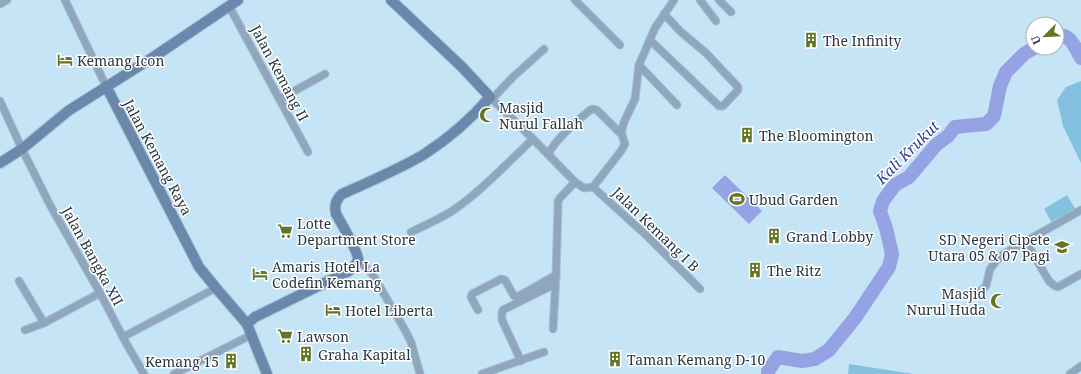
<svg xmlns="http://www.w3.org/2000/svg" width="1081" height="374" font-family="'Noto Serif',serif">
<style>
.green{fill:#84c1df}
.water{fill:#95a3e4}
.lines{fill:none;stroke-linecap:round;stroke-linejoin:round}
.river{stroke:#95a3e4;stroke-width:14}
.street-casing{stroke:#a6c2d1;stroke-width:9}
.secondary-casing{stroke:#a6c2d1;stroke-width:12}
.street{stroke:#90a5be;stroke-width:7}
.secondary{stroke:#6a88ac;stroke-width:10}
.labels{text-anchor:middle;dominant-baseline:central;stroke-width:3;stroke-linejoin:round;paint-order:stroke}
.poi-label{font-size:14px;fill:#2b373e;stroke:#fff;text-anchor:start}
.street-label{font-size:14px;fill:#2b373e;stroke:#fff}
.water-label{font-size:15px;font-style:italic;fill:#38418d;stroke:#fff}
</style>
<rect width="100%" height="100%" fill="#c5e5f6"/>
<g class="green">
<path d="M1081 81V163L1063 126 1057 100 1066 87Z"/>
<path d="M1067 195 1076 210 1052 223 1044 209Z"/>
<path d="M849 364 914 374H848Z"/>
</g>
<path class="water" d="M725 175 762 211 749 224 712 188Z"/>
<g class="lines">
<g class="river">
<path d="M1057 36C1071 33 1075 48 1081 58"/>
<path d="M768 374V371L778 357 802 361 815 359 829 350 855 318 889 267 892 254 886 228 880 211 883 201 895 185 909 177 936 145 948 136 955 127 975 125 986 124 994 116 1000 86 1006 72 1024 54 1034 48"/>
</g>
<g class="street-casing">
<g id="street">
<path d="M65 0 106 86"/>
<path d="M575 0 620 45"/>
<path d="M700 0 716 21"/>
<path d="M719 0 731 12"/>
<path d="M0 4 7 0"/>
<path d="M229 6 308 152"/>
<path d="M650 40 719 106H723L738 90V87L706 53 681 32 664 14"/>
<path d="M639 65 677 105"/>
<path d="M490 97 533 139 575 182 584 188 593 187"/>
<path d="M280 99 325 74"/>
<path d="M492 99 513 77 544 49"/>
<path d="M0 101 22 149 50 205 100 293 126 343 144 374"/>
<path d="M548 154C558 137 575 123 590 110L593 109 597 110 619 132"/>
<path d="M593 187 621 151 625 144 622 135V130L624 122 635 99 639 65 655 28 674 0"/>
<path d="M593 187 647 236 700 289"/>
<path d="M411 232C426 225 442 218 455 209 484 189 508 162 533 139"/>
<path d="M1026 242 1049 281 1055 286 1058 287 1081 274"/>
<path d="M358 259 373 275 405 330 411 342 420 374"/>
<path d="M19 281 44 323"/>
<path d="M976 295 986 286 990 269 997 260 1002 255 1081 210"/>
<path d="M478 310 471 297 472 294 501 279 505 280 514 296H519L556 275"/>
<path d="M553 329 556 275 558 207V201L560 198 575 182"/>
<path d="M25 330 44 323 100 293"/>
<path d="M123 337 216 288"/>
<path d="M521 361 502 320V313L503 310 555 284"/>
<path d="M174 374 251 335"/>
<path d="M482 374 544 352"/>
<path d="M1070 374 1081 366"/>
</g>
</g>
<g class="secondary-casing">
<g id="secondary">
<path d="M106 86 199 267 216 288 247 324 267 374"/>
<path d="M0 163 22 149 68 111 155 56 238 0"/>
<path d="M247 324 255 317 349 271C353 268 357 264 358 259 358 252 340 221 336 214 334 205 336 200 342 194 369 182 397 170 423 155 448 139 471 119 490 97L462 67 391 0"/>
</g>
</g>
<use href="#street" class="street"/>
<use href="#secondary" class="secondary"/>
</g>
<defs>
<g id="building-bare" transform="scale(1.2)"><path d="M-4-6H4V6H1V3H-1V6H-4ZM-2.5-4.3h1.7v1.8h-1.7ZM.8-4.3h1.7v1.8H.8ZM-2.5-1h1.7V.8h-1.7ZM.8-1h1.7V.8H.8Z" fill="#647524" stroke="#fff" stroke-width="2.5" paint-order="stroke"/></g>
<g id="hotel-bare" transform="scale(1.2)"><path d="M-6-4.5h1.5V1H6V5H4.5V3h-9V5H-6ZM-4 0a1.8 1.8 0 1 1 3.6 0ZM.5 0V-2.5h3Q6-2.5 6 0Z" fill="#647524" stroke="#fff" stroke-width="2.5" paint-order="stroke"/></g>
<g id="mosque-bare" transform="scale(1.2)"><path d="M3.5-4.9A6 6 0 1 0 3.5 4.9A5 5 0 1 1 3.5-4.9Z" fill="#647524" stroke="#fff" stroke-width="2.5" paint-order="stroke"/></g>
<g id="stadium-bare" transform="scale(1.2)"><path d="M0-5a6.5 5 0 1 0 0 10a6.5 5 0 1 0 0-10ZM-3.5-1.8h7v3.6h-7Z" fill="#647524" stroke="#fff" stroke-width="2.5" paint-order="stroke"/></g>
<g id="supermarket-bare" transform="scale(1.2)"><path d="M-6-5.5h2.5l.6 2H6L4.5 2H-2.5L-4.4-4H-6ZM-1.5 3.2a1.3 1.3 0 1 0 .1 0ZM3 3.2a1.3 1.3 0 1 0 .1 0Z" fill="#647524" stroke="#fff" stroke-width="2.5" paint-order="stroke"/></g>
<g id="school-bare" transform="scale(1.2)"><path d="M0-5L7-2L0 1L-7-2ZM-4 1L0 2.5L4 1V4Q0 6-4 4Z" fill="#647524" stroke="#fff" stroke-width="2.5" paint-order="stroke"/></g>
</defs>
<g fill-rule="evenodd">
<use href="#building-bare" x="811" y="40"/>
<use href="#hotel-bare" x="65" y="60"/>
<use href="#mosque-bare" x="487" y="115"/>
<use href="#building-bare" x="747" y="135"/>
<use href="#stadium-bare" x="737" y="199"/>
<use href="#supermarket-bare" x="285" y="231"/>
<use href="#building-bare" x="774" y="236"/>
<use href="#school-bare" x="1062" y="247"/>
<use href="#building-bare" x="755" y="270"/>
<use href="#hotel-bare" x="260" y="274"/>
<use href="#mosque-bare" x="998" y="301"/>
<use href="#hotel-bare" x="333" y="310"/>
<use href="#supermarket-bare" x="285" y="336"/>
<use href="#building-bare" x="306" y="354"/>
<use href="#building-bare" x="615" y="359"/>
<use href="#building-bare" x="231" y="361"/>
</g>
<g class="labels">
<g class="poi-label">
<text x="823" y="40">The Infinity</text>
<text x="77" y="60">Kemang Icon</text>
<text x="499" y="107">Masjid<tspan x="499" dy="16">Nurul Fallah</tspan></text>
<text x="759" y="135">The Bloomington</text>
<text x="749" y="199">Ubud Garden</text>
<text x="297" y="223">Lotte<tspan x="297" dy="16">Department Store</tspan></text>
<text x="786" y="236">Grand Lobby</text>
<text x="1050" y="239" text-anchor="end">SD Negeri Cipete<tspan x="1050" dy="16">Utara 05 &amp; 07 Pagi</tspan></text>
<text x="272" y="266">Amaris Hotel La<tspan x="272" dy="16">Codefin Kemang</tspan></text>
<text x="767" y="270">The Ritz</text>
<text x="986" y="293" text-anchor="end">Masjid<tspan x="986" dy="16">Nurul Huda</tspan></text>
<text x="345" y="310">Hotel Liberta</text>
<text x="297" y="336">Lawson</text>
<text x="318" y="354">Graha Kapital</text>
<text x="627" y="359">Taman Kemang D-10</text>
<text x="219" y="361" text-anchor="end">Kemang 15</text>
</g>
<g class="street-label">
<text transform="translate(280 73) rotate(62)">Jalan Kemang II</text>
<text transform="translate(158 157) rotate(62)">Jalan Kemang Raya</text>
<text transform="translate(656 229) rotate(44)">Jalan Kemang I B</text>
<text transform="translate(93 256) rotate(61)">Jalan Bangka XII</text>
</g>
<g class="water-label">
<text transform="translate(907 152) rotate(-45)">Kali Krukut</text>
</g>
</g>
<g transform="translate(1045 36) rotate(246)"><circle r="19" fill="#ffffff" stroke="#aaafb2"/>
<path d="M0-3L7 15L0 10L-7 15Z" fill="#647524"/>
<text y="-6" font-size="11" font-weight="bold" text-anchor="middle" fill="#2b373e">U</text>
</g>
</svg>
